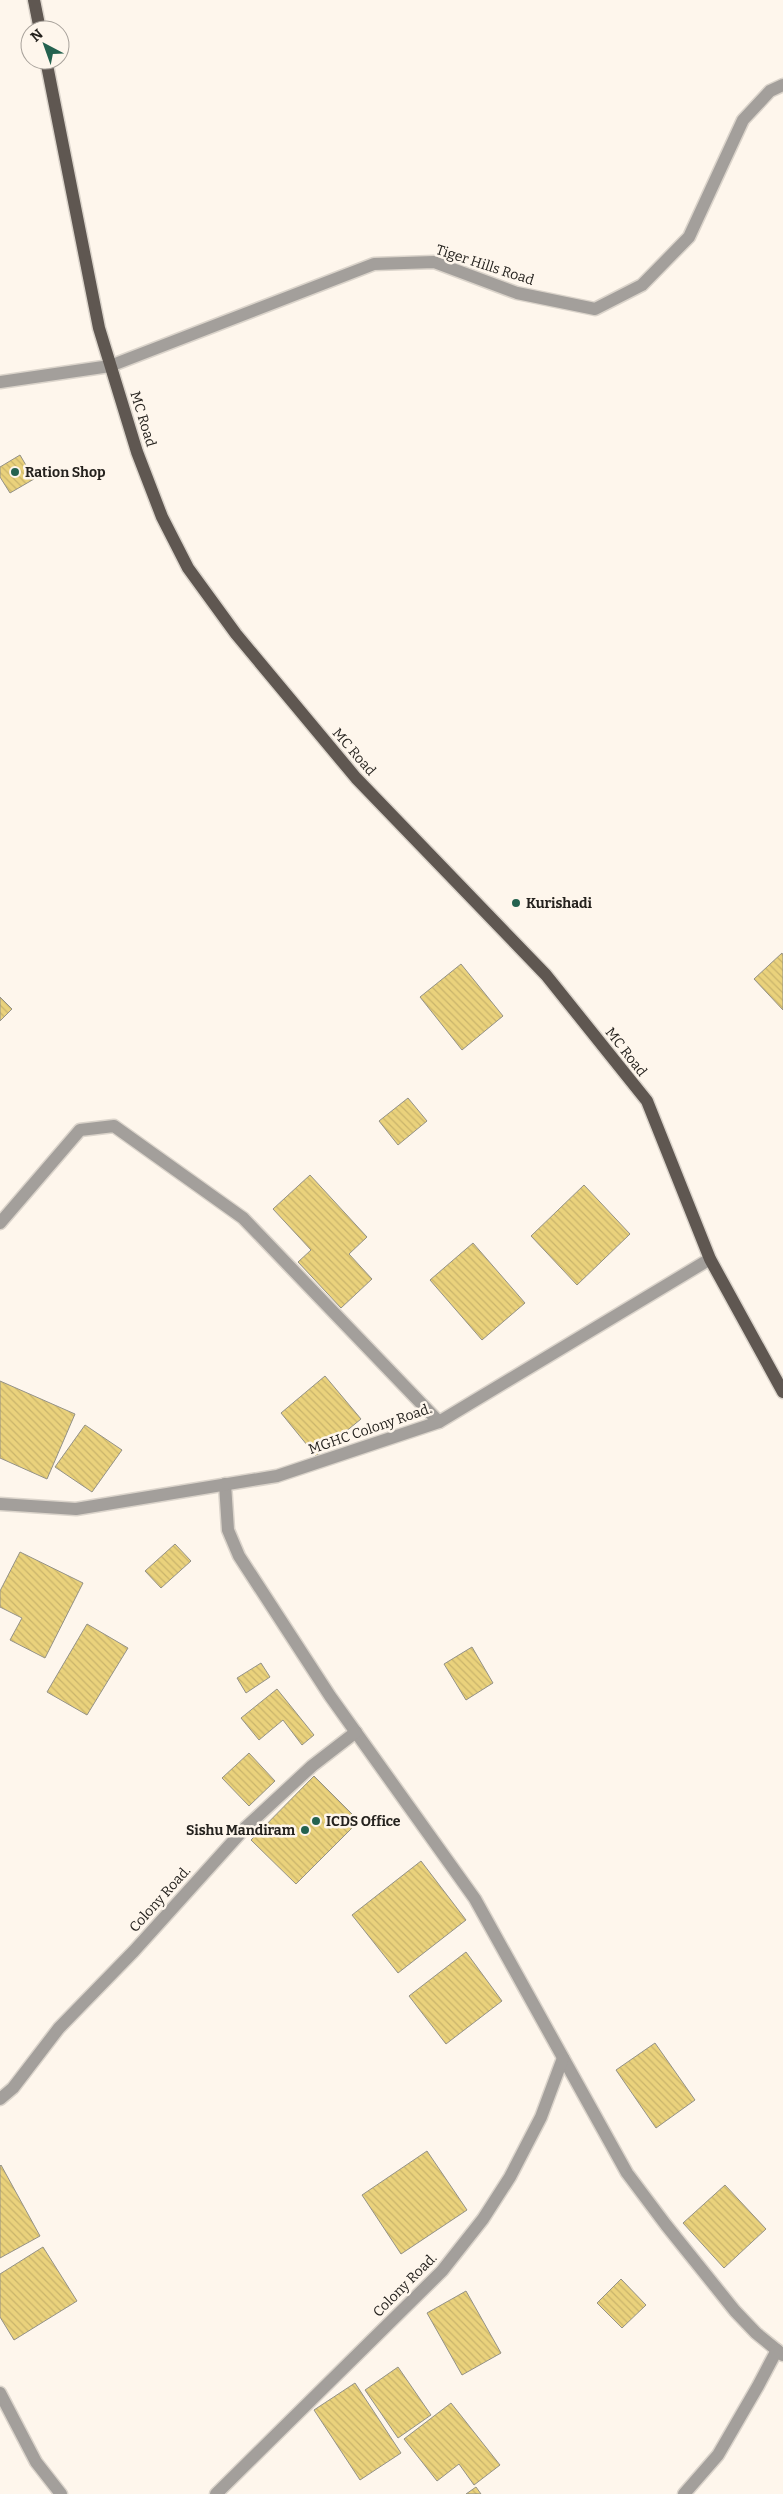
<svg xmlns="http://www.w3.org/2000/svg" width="783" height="2494" font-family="Bitter,serif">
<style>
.building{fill:url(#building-back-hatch);stroke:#949287}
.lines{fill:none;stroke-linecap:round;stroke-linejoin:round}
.minor-casing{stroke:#dbd4cb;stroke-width:15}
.major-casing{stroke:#dbd4cb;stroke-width:15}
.minor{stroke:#a39f9b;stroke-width:12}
.major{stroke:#5f5751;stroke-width:12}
.poi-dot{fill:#24624f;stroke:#fef6ec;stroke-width:2}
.labels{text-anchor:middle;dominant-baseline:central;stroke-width:5;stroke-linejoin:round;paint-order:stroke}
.street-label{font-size:14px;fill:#25221e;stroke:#fef6ec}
.poi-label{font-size:14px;font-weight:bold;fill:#25221e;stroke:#fef6ec;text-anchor:start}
</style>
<defs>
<pattern id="building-back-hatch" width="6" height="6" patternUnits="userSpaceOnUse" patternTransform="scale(1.25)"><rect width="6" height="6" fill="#ead27c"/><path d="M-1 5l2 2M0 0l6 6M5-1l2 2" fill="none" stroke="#c9b46b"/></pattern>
</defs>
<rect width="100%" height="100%" fill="#fef6ec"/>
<g class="building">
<path d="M20 455 34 479 10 493 0 477V467Z"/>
<path d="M782 953 783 955V1010L754 979Z"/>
<path d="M461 964 503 1016 462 1050 420 997Z"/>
<path d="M0 997 12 1009 0 1021Z"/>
<path d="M408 1098 427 1121 398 1145 379 1121Z"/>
<path d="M310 1175 367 1237 349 1254 372 1279 341 1308 298 1262 311 1250 273 1209Z"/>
<path d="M584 1185 630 1234 577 1285 531 1236Z"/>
<path d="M473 1243 525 1303 482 1340 430 1280Z"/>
<path d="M325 1376 361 1419 316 1456 281 1413Z"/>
<path d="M0 1381 75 1414 47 1479 0 1458Z"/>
<path d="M85 1425 122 1450 92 1492 55 1467Z"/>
<path d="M175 1544 191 1561 161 1588 145 1571Z"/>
<path d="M20 1552 83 1583 45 1658 10 1640 22 1618 0 1607V1591Z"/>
<path d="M87 1624 128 1648 87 1715 47 1692Z"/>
<path d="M472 1647 493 1683 466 1700 444 1664Z"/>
<path d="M261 1663 270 1677 246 1693 237 1678Z"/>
<path d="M277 1689 314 1735 302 1745 283 1720 259 1740 241 1718Z"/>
<path d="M249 1753 275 1781 249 1806 222 1778Z"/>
<path d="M314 1776 359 1821 296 1884 251 1840Z"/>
<path d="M421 1861 466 1920 398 1973 352 1915Z"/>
<path d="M466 1952 502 2001 446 2044 409 1996Z"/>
<path d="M655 2043 695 2100 656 2128 616 2070Z"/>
<path d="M427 2151 467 2210 401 2254 362 2195Z"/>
<path d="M1 2165 40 2236 0 2258V2166Z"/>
<path d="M725 2185 766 2229 724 2268 683 2223Z"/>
<path d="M43 2247 77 2301 14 2340 0 2317V2274Z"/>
<path d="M621 2279 646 2305 622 2328 597 2303Z"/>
<path d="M466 2291 501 2353 462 2375 427 2313Z"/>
<path d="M398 2367 431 2415 398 2438 365 2390Z"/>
<path d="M355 2383 401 2453 360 2480 314 2410Z"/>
<path d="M451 2403 500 2465 474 2485 459 2464 437 2481 404 2439Z"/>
<path d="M476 2487 481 2494H466Z"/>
</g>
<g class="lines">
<g class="minor-casing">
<g id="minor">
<path d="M0 382 110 366 374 264 434 262 517 293 595 309 642 285 689 237 743 120 770 91 783 85"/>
<path d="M0 1223 80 1130 114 1126 243 1218 439 1422"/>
<path d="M225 1484 228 1530 239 1556 330 1696 475 1899 627 2173 666 2225 735 2311 756 2333 783 2355"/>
<path d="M0 1504 76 1509 277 1476 439 1422 710 1259"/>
<path d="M0 2099 13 2088 59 2028 134 1951 245 1828 312 1766 356 1732"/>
<path d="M0 2393 36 2462 61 2494"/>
<path d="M216 2494 442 2271 483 2219 510 2177 541 2117 563 2058"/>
<path d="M684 2494 718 2455 758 2386 777 2350"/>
</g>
</g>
<g class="major-casing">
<g id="major">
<path d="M34 0 40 30"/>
<path d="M46 60 99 328 137 452 162 517 188 568 236 634 356 778 546 975 647 1101 710 1259 783 1392"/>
</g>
</g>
<use href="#minor" class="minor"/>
<use href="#major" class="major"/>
</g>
<g class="poi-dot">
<circle cx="15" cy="472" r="5"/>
<circle cx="516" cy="903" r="5"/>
<circle cx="316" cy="1821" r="5"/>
<circle cx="305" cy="1830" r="5"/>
</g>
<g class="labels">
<g class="street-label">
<text transform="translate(485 265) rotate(18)">Tiger Hills Road</text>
<text transform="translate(143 419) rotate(73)">MC Road</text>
<text transform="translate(354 752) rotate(49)">MC Road</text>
<text transform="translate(626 1052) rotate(52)">MC Road</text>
<text transform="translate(370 1429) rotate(-19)">MGHC Colony Road.</text>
<text transform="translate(160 1899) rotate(-48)">Colony Road.</text>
<text transform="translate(405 2285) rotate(-45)">Colony Road.</text>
</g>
<g class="poi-label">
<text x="25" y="472">Ration Shop</text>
<text x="526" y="903">Kurishadi</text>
<text x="326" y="1821">ICDS Office</text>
<text x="295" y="1830" text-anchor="end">Sishu Mandiram</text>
</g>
</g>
<g transform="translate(45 45) rotate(319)"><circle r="24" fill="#fef6ec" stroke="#a7a19a"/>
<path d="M0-4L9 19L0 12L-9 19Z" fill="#24624f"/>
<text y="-8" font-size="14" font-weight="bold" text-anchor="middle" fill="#25221e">N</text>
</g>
</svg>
